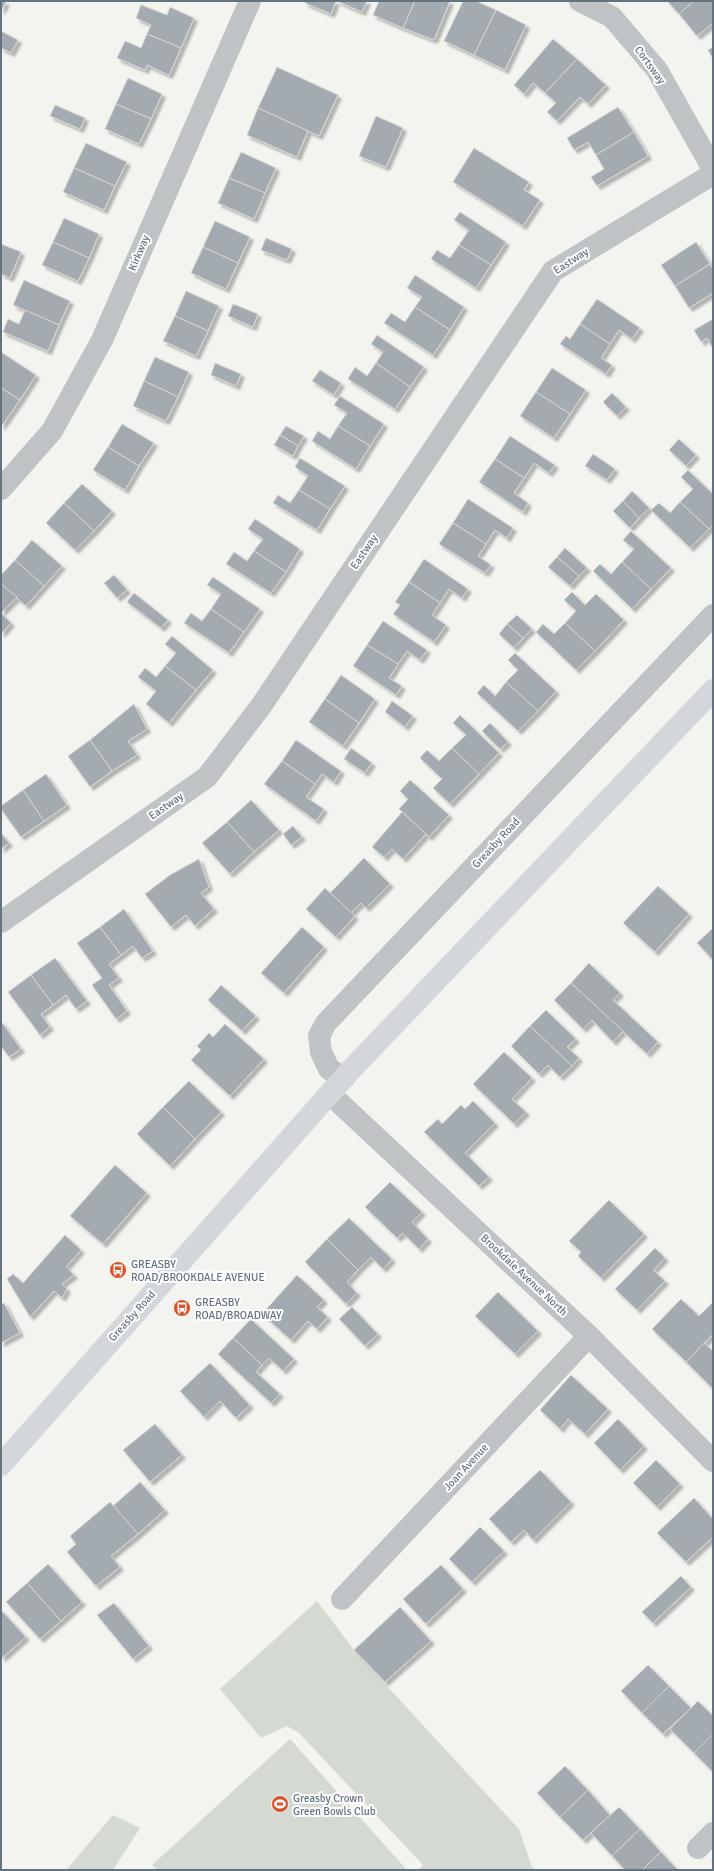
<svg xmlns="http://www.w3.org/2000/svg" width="714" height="1871" font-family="Signika,sans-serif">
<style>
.green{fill:#d4dad1}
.building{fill:#a4abb0;stroke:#d5d5d3;filter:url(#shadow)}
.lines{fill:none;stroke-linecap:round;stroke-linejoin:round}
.minor{stroke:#bfc3c6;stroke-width:22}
.secondary{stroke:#d3d7db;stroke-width:22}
.labels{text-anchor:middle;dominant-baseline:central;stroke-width:4;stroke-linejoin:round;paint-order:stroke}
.street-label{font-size:11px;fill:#65737f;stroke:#fff}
.poi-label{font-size:11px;fill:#65737f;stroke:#fff;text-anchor:start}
</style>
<defs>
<filter id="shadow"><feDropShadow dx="3.5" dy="3.5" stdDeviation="1" flood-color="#0004"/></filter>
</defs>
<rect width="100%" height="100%" fill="#f3f4f0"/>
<g class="green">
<path d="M317 1601 354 1650 466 1772 519 1829 532 1867 535 1870H418L423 1865 299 1733 287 1726 261 1738 220 1689Z"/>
<path d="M290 1739 407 1870H158L152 1865Z"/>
<path d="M113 1815 140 1828 113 1870H66Z"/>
</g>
<g class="building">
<path d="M1 1 6 2 1 11Z"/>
<path d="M306 1H336L331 14 305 3Z"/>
<path d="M337 1H367L362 12Z"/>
<path d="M379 1H415L403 28 373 15Z"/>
<path d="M415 1H450L434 40 403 28Z"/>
<path d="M463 1H476L496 10 474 55 444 41Z"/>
<path d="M667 1H694L679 14Z"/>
<path d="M694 1H713V23L697 36 679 14Z"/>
<path d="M141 5 167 15 170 7 194 18 181 48 147 34 151 25 136 18Z"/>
<path d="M496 10 526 25 505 70 474 55Z"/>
<path d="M1 31 18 40 11 53 1 48Z"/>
<path d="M147 34 181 48 169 75 147 65 145 70 117 58 125 41 141 48Z"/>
<path d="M553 39 577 59 545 93 533 83 524 94 514 85Z"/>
<path d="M713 47V59L708 50Z"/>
<path d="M577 59 606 85 588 104 580 97 557 121 547 112 556 103 545 93Z"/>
<path d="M277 67 338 95 319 136 258 108Z"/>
<path d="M128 78 162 94 151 119 116 104Z"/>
<path d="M116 104 151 119 139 144 105 129Z"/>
<path d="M55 105 85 118 80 129 50 116Z"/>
<path d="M618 107 634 132 596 155 588 142 574 150 567 138Z"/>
<path d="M258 108 308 131 297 157 247 135Z"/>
<path d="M376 116 403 128 386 167 359 156Z"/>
<path d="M634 132 648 156 597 186 591 177 604 169 596 155Z"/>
<path d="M86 143 127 162 115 186 74 168Z"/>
<path d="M474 148 529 182 524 190 540 200 523 226 453 182Z"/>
<path d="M241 152 276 168 265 193 229 178Z"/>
<path d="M74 168 115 186 104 210 63 192Z"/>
<path d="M229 178 265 193 254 219 218 203Z"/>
<path d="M460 212 506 242 491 265 459 245 469 230 454 220Z"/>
<path d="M64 218 99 234 89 258 53 242Z"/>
<path d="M215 221 250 237 238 263 203 247Z"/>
<path d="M266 238 292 249 287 260 261 250Z"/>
<path d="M53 242 89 258 78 281 42 265Z"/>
<path d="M696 242 710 264 675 286 661 265Z"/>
<path d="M1 244 21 252 10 278 1 274Z"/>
<path d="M459 245 491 265 476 288 431 259 437 250 450 258Z"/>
<path d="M203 247 238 263 226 289 191 273Z"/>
<path d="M710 264 713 269V293L689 308 675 286Z"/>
<path d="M415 275 464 307 450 330 415 307 422 297 407 288Z"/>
<path d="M24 280 70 301 59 325 13 305Z"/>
<path d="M186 291 219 306 208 331 175 316Z"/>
<path d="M597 299 640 328 632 339 619 330 610 344 580 324Z"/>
<path d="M233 304 258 314 253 327 228 316Z"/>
<path d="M415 307 450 330 433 355 384 323 391 313 405 322Z"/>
<path d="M25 310 59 325 48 351 3 332 8 319 19 324Z"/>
<path d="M175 316 208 331 196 356 163 341Z"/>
<path d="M713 319V349L707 338 701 342 694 330Z"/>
<path d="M580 324 610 344 601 358 612 365 606 374 560 344 566 336 570 339Z"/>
<path d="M377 335 424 367 410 387 376 363 383 352 371 344Z"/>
<path d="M1 352 36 375 20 400 1 388Z"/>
<path d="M155 357 189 372 178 397 144 381Z"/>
<path d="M215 363 241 374 236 386 211 375Z"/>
<path d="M376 363 410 387 395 409 348 379 355 367 367 376Z"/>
<path d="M552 368 586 390 570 414 536 392Z"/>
<path d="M320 370 341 383 334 395 312 381Z"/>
<path d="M144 381 178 397 166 421 133 406Z"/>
<path d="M1 388 20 400 1 427Z"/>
<path d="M536 392 570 414 554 438 520 416Z"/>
<path d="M612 393 626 407 617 416 603 402Z"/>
<path d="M340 396 384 424 370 446 338 426 347 413 334 405Z"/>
<path d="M122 424 154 443 139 466 108 447Z"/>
<path d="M286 426 304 436 298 446 280 435Z"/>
<path d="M338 426 370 446 356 469 312 441 318 431 330 439Z"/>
<path d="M280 435 298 446 293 456 274 445Z"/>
<path d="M510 436 555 465 549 473 534 463 524 478 495 459Z"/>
<path d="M679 439 696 455 686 466 669 450Z"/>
<path d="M108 447 139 466 125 490 93 470Z"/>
<path d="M593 454 615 469 607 480 585 466Z"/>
<path d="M300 458 345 486 330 509 299 490 308 476 295 467Z"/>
<path d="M495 459 524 478 514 493 528 503 523 512 479 482Z"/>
<path d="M688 470 713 494V525L709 529 680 502 693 489 681 477Z"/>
<path d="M82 484 112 511 94 531 64 503Z"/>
<path d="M299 490 330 509 317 530 273 503 278 495 290 503Z"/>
<path d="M632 491 649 508 639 518 623 501Z"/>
<path d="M468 499 513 528 507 538 495 530 486 544 453 523Z"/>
<path d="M623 501 639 518 630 528 613 511Z"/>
<path d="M680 502 709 529 690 548 651 510 659 503 670 513Z"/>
<path d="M64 503 94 531 75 550 46 523Z"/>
<path d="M255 519 300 549 286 572 254 551 263 539 248 529Z"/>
<path d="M453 523 486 544 478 556 491 565 485 573 439 544Z"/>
<path d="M631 531 671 568 651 589 622 562 634 549 623 540Z"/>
<path d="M32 540 62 566 44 586 15 560Z"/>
<path d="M565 548 587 568 579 576 557 557Z"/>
<path d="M254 551 286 572 271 593 226 564 234 552 247 561Z"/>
<path d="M557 557 579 576 570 586 548 567Z"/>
<path d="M424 559 468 589 462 598 449 589 440 603 409 582Z"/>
<path d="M15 560 44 586 26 606 1 584V575Z"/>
<path d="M622 562 651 589 632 609 593 571 600 564 611 574Z"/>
<path d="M114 575 127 590 117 598 104 583Z"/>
<path d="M213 577 260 609 244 632 211 609 221 594 207 585Z"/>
<path d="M409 582 440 603 432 615 446 625 434 642 393 614 400 605 395 602Z"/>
<path d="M1 584 17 597 1 613Z"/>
<path d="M572 592 585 605 596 594 624 620 595 651 565 623 576 611 564 600Z"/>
<path d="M134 593 168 620 161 628 127 602Z"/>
<path d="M211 609 244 632 229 653 184 623 191 613 202 621Z"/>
<path d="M1 613 11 623 1 634Z"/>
<path d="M517 615 532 629 523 638 507 624Z"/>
<path d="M383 621 427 650 420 660 407 651 398 664 367 645Z"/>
<path d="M565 623 595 651 576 670 536 632 543 624 554 634Z"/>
<path d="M507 624 523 638 514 648 499 634Z"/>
<path d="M172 636 213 670 196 690 165 666 176 653 165 644Z"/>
<path d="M367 645 398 664 389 678 402 686 396 695 353 666Z"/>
<path d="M515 653 556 691 538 711 506 682 518 670 508 660Z"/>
<path d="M165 666 196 690 169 723 146 704 156 691 138 677 145 668 156 677Z"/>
<path d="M341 675 375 699 359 723 325 699Z"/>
<path d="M506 682 538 711 518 731 477 693 484 685 495 696Z"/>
<path d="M325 699 359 723 343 746 309 722Z"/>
<path d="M392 701 413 716 405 727 385 712Z"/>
<path d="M134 704 147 729 128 741 137 755 112 771 90 740Z"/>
<path d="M460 715 499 753 479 774 452 748 466 735 453 723Z"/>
<path d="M490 723 508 742 500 749 482 731Z"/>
<path d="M90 740 112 771 90 787 68 756Z"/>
<path d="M296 740 341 771 334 782 322 774 315 784 282 761Z"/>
<path d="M351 748 372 763 365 773 344 759Z"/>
<path d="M452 748 479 774 450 804 433 788 442 779 420 758 427 750 439 761Z"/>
<path d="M282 761 315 784 306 797 324 809 316 821 264 784Z"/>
<path d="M46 774 67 805 44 821 23 790Z"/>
<path d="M410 780 449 815 429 837 399 809 408 799 400 791Z"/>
<path d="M23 790 44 821 21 837 1 809V806Z"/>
<path d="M251 800 279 830 254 852 227 822Z"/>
<path d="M402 812 426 834 403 859 392 849 384 857 372 847Z"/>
<path d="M227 822 254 852 230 874 202 843Z"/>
<path d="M293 826 302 837 291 845 283 834Z"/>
<path d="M1 833 9 843 1 849Z"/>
<path d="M364 858 390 884 366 908 361 903 351 913 330 893Z"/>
<path d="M199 859 209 887 201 893 214 909 195 926 186 915 171 927 145 894 170 875Z"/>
<path d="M658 886 689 914 655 952 623 923Z"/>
<path d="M325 888 355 916 336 937 306 909Z"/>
<path d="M124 909 153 951 142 958 133 946 121 955 100 927Z"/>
<path d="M100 927 121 955 109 964 119 978 109 985 127 1011 116 1019 92 985 102 978 77 943Z"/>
<path d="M302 927 324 947 284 993 261 973Z"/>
<path d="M713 928V960L697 943Z"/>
<path d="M55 958 87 1001 76 1009 66 995 53 1005 31 975Z"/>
<path d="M589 963 620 993 613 1000 658 1042 647 1054 571 983Z"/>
<path d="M31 975 53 1005 41 1014 50 1027 40 1035 8 992Z"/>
<path d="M571 983 623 1031 613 1042 592 1020 583 1029 554 1000Z"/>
<path d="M221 985 256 1016 242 1031 208 1000Z"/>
<path d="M546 1010 576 1039 567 1047 579 1058 572 1066 530 1026Z"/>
<path d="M1 1021 21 1049 9 1057 1 1046Z"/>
<path d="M225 1024 264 1059 230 1096 191 1060 201 1050 197 1046 209 1033 213 1037Z"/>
<path d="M530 1026 572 1066 560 1077 548 1065 539 1074 511 1046Z"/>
<path d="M504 1052 532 1078 512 1099 526 1112 514 1124 473 1084Z"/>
<path d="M189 1081 221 1112 195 1139 163 1107Z"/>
<path d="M473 1101 495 1123 465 1153 489 1177 479 1186 424 1132 438 1119 442 1124 461 1105 465 1109Z"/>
<path d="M163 1107 195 1139 170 1166 137 1134Z"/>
<path d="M115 1165 147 1193 103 1244 70 1216Z"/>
<path d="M390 1182 422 1212 412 1222 428 1239 419 1249 403 1233 397 1238 365 1207Z"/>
<path d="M609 1200 644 1234 601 1278 578 1256 581 1252 569 1241Z"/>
<path d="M349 1218 392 1259 383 1269 371 1257 358 1270 327 1239Z"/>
<path d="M65 1235 81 1250 66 1267 74 1275 62 1284 67 1289 62 1298 54 1291 30 1317 7 1279 13 1274 23 1283Z"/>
<path d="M327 1239 358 1270 347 1282 357 1293 346 1304 305 1262Z"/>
<path d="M655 1248 665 1258 653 1270 665 1281 637 1310 615 1289Z"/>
<path d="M297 1275 324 1300 317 1307 328 1317 317 1329 308 1321 291 1340 262 1314Z"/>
<path d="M498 1292 538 1331 515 1354 475 1316Z"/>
<path d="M681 1299 699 1316 713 1302V1334L686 1362 652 1329Z"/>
<path d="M4 1303 20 1333 1 1343V1304Z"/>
<path d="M352 1307 378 1334 365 1346 339 1319Z"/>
<path d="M251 1319 294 1359 283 1371 269 1358 262 1365 233 1338Z"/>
<path d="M233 1338 262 1365 256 1372 280 1394 271 1403 218 1354Z"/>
<path d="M704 1343 713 1351V1389L686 1362Z"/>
<path d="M210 1363 250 1405 236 1418 220 1401 204 1417 180 1391Z"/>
<path d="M571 1375 608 1409 585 1434 568 1419 560 1429 540 1410Z"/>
<path d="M618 1419 644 1446 620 1470 594 1443Z"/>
<path d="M155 1424 182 1455 150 1482 123 1450Z"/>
<path d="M656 1460 680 1484 657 1507 633 1483Z"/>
<path d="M540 1470 571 1502 533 1540 524 1530 511 1542 489 1519Z"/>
<path d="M140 1482 165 1510 138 1534 113 1506Z"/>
<path d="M694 1498 713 1519V1537L686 1562 657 1533Z"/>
<path d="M110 1502 138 1534 111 1556 120 1567 96 1586 67 1552 76 1544 70 1536Z"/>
<path d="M480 1527 504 1551 472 1582 449 1559Z"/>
<path d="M48 1564 82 1602 61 1621 27 1583Z"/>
<path d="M441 1565 463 1589 426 1624 403 1599Z"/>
<path d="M681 1576 691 1587 653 1623 642 1612Z"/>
<path d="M27 1583 61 1621 40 1639 6 1602Z"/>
<path d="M114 1603 149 1646 133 1659 97 1615Z"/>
<path d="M400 1607 431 1641 385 1682 354 1650Z"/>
<path d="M1 1610 26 1637 2 1658 1 1657Z"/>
<path d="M648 1665 669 1686 642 1713 621 1691Z"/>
<path d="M669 1686 691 1708 663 1734 642 1713Z"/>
<path d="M698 1701 713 1716V1734L694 1753 670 1729Z"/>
<path d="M713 1734V1772L694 1753Z"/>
<path d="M565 1766 588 1790 560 1817 537 1793Z"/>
<path d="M588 1790 610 1815 583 1840 560 1817Z"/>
<path d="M619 1807 640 1829 612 1856 591 1833Z"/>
<path d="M640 1829 661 1852 642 1870H625L612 1856Z"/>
<path d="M661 1852 678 1870H642Z"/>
</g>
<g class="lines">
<g class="minor">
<path d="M580 1 612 17 657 70 713 169"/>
<path d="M1 489 52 431 102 340 250 1"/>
<path d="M1 922 207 777 261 706 553 271 713 174"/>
<path d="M344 1078 329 1069 321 1052 319 1036 326 1023 713 615"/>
<path d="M330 1094 589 1336 713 1461"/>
<path d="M342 1599 589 1336"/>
<path d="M698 1848 713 1833"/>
</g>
<path class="secondary" d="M1 1465 347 1074 713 690"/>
</g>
<defs>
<g id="bus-disc" transform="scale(0.9)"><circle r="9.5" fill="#d5562e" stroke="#fff"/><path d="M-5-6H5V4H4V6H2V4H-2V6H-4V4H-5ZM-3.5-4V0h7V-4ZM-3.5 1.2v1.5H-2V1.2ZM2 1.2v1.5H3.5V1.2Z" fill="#fff"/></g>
<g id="stadium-disc" transform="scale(0.9)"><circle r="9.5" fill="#d5562e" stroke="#fff"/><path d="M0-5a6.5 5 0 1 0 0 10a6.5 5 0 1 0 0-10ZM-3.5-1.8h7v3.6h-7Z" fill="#fff"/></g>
</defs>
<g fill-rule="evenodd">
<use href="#bus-disc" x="118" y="1270"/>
<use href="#bus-disc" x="182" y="1308"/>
<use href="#stadium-disc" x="280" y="1804"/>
</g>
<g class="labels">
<g class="street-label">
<text transform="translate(650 65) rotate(54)">Cortsway</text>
<text transform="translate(139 253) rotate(-67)">Kirkway</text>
<text transform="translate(571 261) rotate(-33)">Eastway</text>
<text transform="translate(364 552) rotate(-56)">Eastway</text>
<text transform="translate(166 806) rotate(-35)">Eastway</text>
<text transform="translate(496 843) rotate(-47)">Greasby Road</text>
<text transform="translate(524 1275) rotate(43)">Brookdale Avenue North</text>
<text transform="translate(132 1316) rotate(-48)">Greasby Road</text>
<text transform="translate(466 1467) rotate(-47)">Joan Avenue</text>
</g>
<g class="poi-label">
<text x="131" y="1264">GREASBY<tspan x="131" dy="13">ROAD/BROOKDALE AVENUE</tspan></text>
<text x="195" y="1302">GREASBY<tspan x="195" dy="13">ROAD/BROADWAY</tspan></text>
<text x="293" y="1798">Greasby Crown<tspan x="293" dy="13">Green Bowls Club</tspan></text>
</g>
</g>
<rect width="714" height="1871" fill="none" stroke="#65737f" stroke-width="4"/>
</svg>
